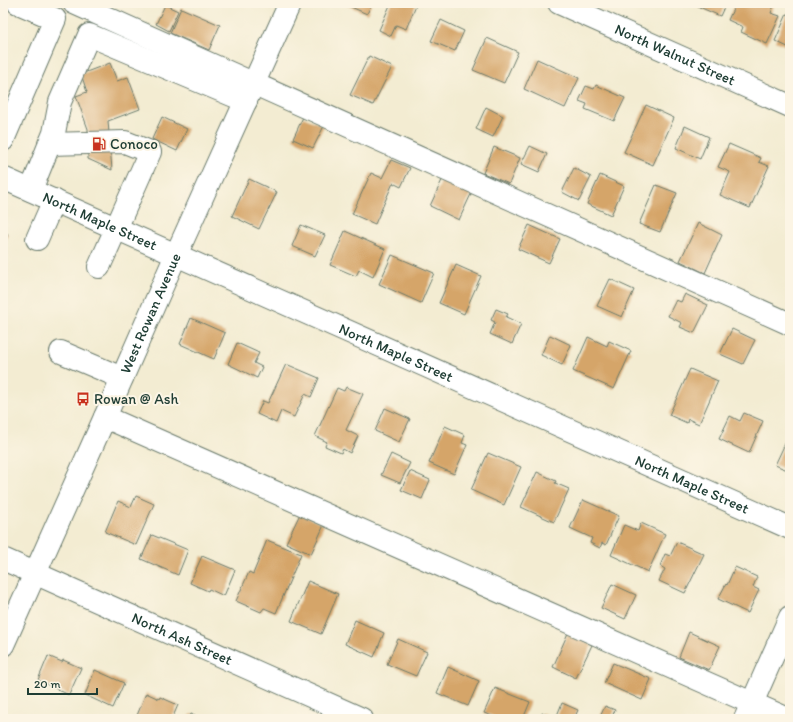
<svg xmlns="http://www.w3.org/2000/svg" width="793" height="722" font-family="Itim,sans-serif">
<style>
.building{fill:#d5a569}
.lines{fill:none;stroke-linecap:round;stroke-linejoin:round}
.minor-casing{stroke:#697a6b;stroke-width:24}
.major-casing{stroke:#697a6b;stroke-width:24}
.minor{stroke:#fff;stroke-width:22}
.major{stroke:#fff;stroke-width:22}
.labels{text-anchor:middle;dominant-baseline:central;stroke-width:4;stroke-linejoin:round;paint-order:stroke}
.street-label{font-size:15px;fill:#1f3d34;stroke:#fcf5e5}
.poi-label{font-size:15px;fill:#1f3d34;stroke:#fcf5e5;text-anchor:start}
</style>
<rect width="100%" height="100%" fill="#fcf5e5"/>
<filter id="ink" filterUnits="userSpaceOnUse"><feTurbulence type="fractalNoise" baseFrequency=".025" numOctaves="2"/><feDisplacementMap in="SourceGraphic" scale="8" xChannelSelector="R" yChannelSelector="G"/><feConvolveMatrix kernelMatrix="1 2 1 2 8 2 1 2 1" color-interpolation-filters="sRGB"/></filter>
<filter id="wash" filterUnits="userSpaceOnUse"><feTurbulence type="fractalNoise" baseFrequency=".012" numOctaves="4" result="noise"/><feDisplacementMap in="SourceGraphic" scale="16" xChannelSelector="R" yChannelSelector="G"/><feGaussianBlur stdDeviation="0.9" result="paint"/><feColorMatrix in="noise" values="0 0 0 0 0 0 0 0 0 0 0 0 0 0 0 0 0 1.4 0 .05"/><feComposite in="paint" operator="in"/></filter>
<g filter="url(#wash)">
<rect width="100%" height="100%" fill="#f3ecd2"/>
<g id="blocks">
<g class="building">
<path d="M342 3H372L367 14Z"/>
<path d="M391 3H412L416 5 406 29 396 25 391 36 379 30Z"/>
<path d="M690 3H726L720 16Z"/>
<path d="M736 3H775L771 13 780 16 767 44 741 32 743 27 728 20Z"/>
<path d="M165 5 178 11 169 31 156 24Z"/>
<path d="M181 8 220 25 209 50 170 33Z"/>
<path d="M787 14 790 15V48L775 41Z"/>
<path d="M441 20 464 31 455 51 431 41Z"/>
<path d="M487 38 518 52 504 83 473 70Z"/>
<path d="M369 56 392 67 373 105 350 95Z"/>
<path d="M537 59 579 78 565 108 524 89Z"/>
<path d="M110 63 117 81 128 77 140 109 108 121 112 170 88 159V129L76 96 87 92 81 74Z"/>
<path d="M596 85 625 98 614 121 585 109 587 104 579 101 586 86 594 89Z"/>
<path d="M646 105 674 118 653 165 624 152Z"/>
<path d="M486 107 503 116 493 137 476 129Z"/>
<path d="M162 117 187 129 177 151 152 139Z"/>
<path d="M303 117 324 126 313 148 293 139Z"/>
<path d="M685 126 709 137 700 159 676 148Z"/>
<path d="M729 144 761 158 759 162 769 166 750 208 720 195 730 172 718 167Z"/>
<path d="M530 146 547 154 539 172 521 164Z"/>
<path d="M494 147 520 158 509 184 483 173Z"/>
<path d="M391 160 410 168 401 187 393 183 375 224 352 214 371 173 382 178Z"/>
<path d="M574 168 591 177 579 201 562 192Z"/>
<path d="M600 175 624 186 611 215 587 204Z"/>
<path d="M443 178 472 192 459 220 430 206Z"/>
<path d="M249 179 277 192 259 229 232 216Z"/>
<path d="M656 185 677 193 660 232 639 224Z"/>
<path d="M698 223 722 235 705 273 680 261Z"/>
<path d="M301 225 325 235 315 256 292 246Z"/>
<path d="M529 225 560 239 549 263 518 249Z"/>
<path d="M345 231 385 249 373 277 359 270 356 276 330 265Z"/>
<path d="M3 232 8 234 3 245Z"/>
<path d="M392 255 434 273 421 303 379 284Z"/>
<path d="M456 265 481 276 464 314 439 303Z"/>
<path d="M610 279 634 290 622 317 597 306Z"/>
<path d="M685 294 708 305 694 333 680 327 682 323 668 316 676 300 681 302Z"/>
<path d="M496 309 508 314 506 317 521 324 512 344 490 334 495 322 491 320Z"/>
<path d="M191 318 225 333 214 359 180 344Z"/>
<path d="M732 329 755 340 743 364 720 354Z"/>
<path d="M550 335 571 345 562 365 541 355Z"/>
<path d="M588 337 607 346 609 341 631 351 614 389 573 371Z"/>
<path d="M237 343 259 353 254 363 262 367 257 378 228 364Z"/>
<path d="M286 364 319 378 311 397 305 394 294 417 281 411 276 423 257 414 263 401 268 403Z"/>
<path d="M690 369 718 381 699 424 688 419 687 423 669 415Z"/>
<path d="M346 387 363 394 346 430 358 436 350 453 343 449 341 453 325 446 327 442 315 436 337 388 344 391Z"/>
<path d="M385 408 410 419 399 442 375 431Z"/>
<path d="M744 413 763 421 749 453 719 439 730 416 740 421Z"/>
<path d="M445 426 465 435 462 443 467 445 454 474 429 463Z"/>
<path d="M790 433V471L775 465Z"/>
<path d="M488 453 521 467 504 505 471 490Z"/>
<path d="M391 454 410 463 400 483 381 475Z"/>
<path d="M410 471 430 480 422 499 401 490Z"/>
<path d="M537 472 556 481 555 483 569 489 554 522 521 507Z"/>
<path d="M136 496 154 504 136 545 105 532 118 501 131 507Z"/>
<path d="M583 500 619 516 606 545 602 543 600 548 590 543 592 538 570 528Z"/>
<path d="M300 514 324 525 311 554 286 543Z"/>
<path d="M641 523 665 534 648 572 611 555 624 525 638 531Z"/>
<path d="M152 535 188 550 178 575 141 559Z"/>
<path d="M267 540 301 554 276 613 264 608 261 612 236 601 249 572 253 574Z"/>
<path d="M677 542 704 554 685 593 659 581 665 569 660 566 665 554 670 556Z"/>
<path d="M202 556 235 570 224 596 209 589 208 591 190 583Z"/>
<path d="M735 567 757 577 753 587 759 590 748 613 718 599 726 584 727 585Z"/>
<path d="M308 581 338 594 321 634 291 621Z"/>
<path d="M612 584 636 595 625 619 601 608Z"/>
<path d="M355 620 384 633 374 657 345 644Z"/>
<path d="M689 632 720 646 709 670 679 657Z"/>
<path d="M568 633 592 645 576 678 553 667Z"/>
<path d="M398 639 427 652 416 676 387 664Z"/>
<path d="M48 656 62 662 63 660 81 668 69 695 38 680Z"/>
<path d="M613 663 651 679 642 700 604 683Z"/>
<path d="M448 667 479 681 468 706 437 693Z"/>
<path d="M95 670 124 683 113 708 85 695Z"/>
<path d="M495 688 530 702 523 719H500L484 713Z"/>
<path d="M146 693 159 699 160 697 178 705 172 719H138L136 718Z"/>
<path d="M562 703 578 710 574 719H540L542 713 556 718Z"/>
<path d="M605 706 615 710 611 719H599Z"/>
<path d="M191 714 203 719H189Z"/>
</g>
</g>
</g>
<g filter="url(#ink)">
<use href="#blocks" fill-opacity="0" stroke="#697a6b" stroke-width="1"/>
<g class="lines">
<g class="minor-casing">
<g id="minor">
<path d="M74 3 790 324"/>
<path id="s1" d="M559 3 790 106"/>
<path d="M3 140 55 19 18 3"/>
<path d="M49 144 125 142 150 152 99 267"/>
<path d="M31 190 54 133 60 102 89 35 246 101"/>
<path d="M37 239 54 200"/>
<path d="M61 352 122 378"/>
<path d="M105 417 788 719"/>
<path id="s2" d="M3 645 105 417 176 255 290 3"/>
<path d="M745 719 790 617"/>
</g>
</g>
<g class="major-casing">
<g id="major">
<path id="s3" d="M3 178 790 528"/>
<path id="s4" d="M3 559 362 719"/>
</g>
</g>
<use href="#minor" class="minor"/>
<use href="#major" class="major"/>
</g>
</g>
<defs>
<g id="fuel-bare" transform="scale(1.08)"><path d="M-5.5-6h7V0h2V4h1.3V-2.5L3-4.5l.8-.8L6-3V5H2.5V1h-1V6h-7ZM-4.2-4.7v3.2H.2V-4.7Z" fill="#c8321e" stroke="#fcf5e5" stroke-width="2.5" paint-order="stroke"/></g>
<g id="bus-bare" transform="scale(1.08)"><path d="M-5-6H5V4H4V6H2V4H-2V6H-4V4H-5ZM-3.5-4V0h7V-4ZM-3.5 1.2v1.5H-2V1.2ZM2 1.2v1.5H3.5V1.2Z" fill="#c8321e" stroke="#fcf5e5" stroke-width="2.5" paint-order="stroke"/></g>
</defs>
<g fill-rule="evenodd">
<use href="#fuel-bare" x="99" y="144"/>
<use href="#bus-bare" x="83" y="399"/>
</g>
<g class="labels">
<g class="street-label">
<text stroke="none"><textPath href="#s1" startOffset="127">North Walnut Street</textPath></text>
<text stroke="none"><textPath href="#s3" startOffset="106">North Maple Street</textPath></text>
<text stroke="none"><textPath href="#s2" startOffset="363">West Rowan Avenue</textPath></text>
<text stroke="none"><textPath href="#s3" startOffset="430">North Maple Street</textPath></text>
<text stroke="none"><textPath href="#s3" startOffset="754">North Maple Street</textPath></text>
<text stroke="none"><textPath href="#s4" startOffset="196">North Ash Street</textPath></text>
</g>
<g class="poi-label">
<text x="110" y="144">Conoco</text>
<text x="94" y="399">Rowan @ Ash</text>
</g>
</g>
<rect width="793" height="722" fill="none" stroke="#fcf5e5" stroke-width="16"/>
<path d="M28 688v6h69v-6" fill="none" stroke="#1f3d34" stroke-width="2"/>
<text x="34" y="688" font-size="12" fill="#1f3d34" stroke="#fcf5e5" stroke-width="3" paint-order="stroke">20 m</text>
</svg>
